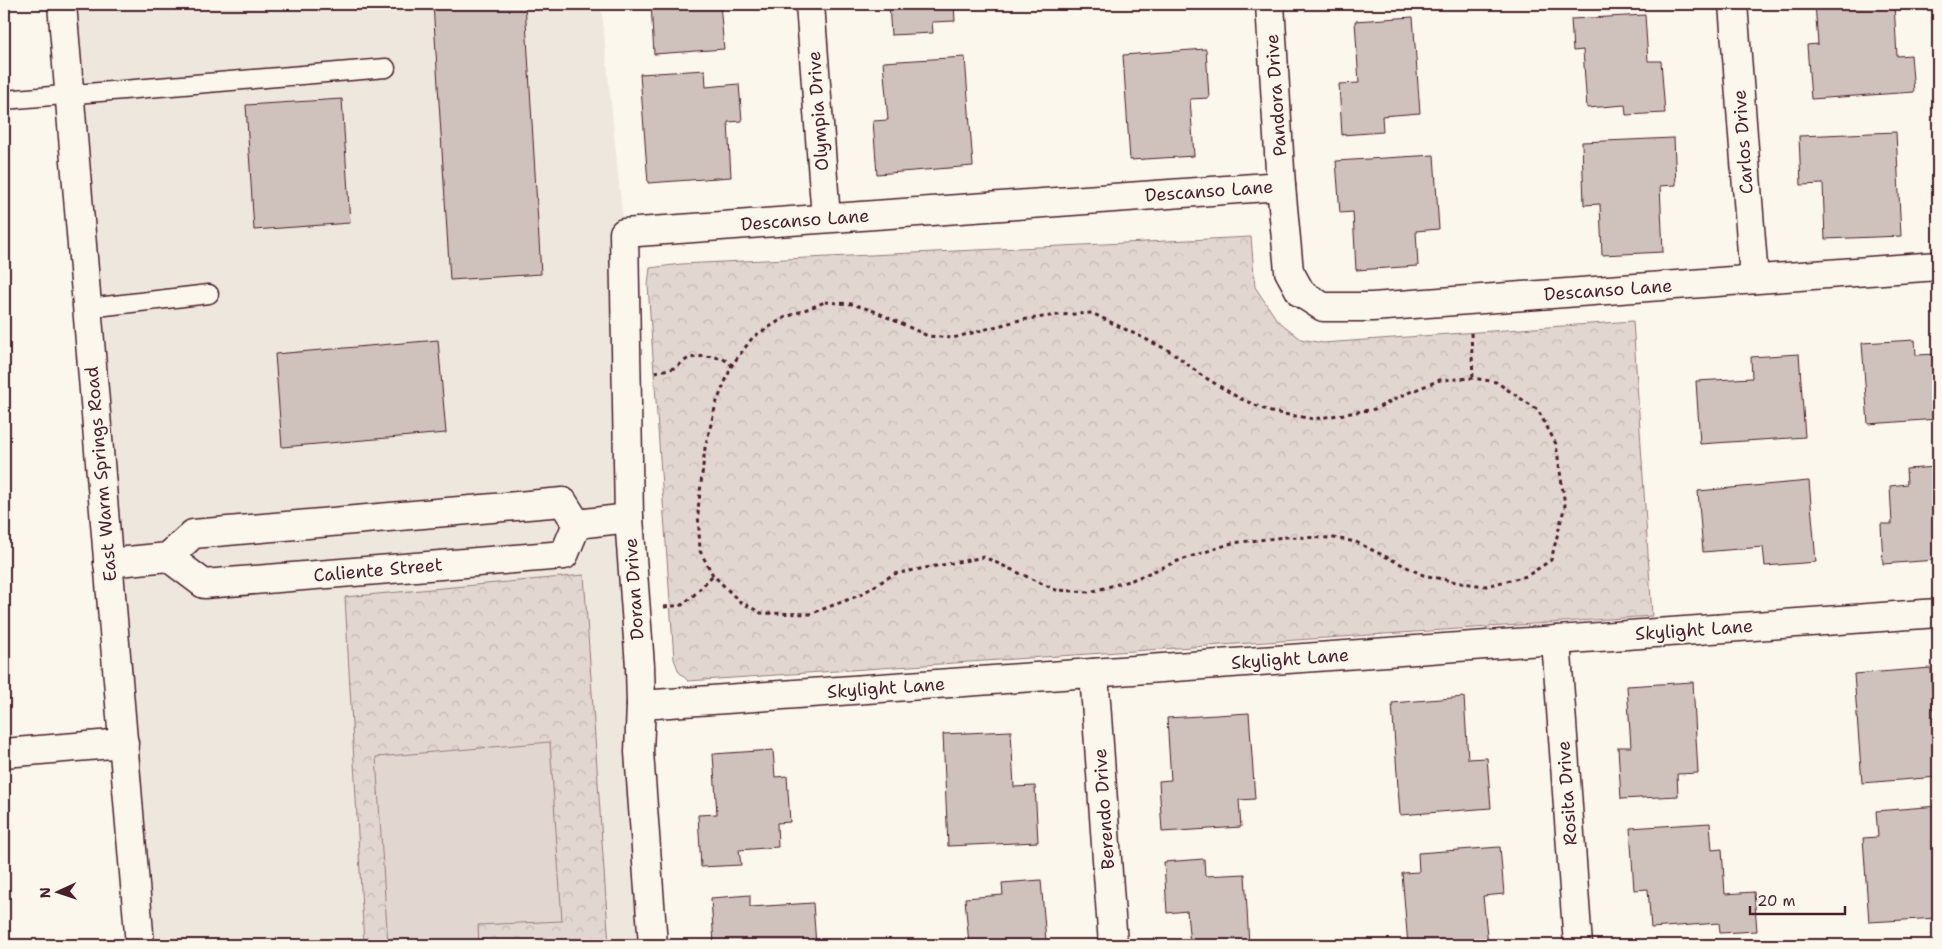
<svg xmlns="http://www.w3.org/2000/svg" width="1942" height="949" font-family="'Shantell Sans',sans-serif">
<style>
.built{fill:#eee7de}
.park{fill:url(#park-crowns);stroke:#967b7e}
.pitch{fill:#e2d7d0;stroke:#967b7e}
.building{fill:#cfc2bc;stroke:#4a1f2b}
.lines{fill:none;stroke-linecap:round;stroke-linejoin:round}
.service-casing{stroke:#4a1f2b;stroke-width:21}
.minor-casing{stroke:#4a1f2b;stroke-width:31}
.primary-casing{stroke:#4a1f2b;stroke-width:31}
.path{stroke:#4a1f2b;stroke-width:3;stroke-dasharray:4 4;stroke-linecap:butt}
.service{stroke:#fbf7ec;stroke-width:18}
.minor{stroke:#fbf7ec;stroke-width:28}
.primary{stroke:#fbf7ec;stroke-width:28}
.labels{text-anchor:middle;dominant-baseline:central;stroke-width:4;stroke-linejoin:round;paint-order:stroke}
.street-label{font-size:18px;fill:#4a1f2b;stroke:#fbf7ec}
</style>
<defs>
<pattern id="park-crowns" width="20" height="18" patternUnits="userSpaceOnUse" patternTransform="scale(1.25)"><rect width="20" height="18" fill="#e2d7d0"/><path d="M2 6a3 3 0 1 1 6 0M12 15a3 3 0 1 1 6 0" fill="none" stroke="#c3b8b3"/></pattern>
</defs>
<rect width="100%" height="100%" fill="#fbf7ec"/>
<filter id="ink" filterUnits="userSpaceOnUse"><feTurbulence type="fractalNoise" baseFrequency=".02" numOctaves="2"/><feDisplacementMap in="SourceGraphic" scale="10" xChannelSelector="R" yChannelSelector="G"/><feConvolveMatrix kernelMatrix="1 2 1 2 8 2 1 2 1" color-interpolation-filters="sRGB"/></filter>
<g filter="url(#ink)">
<path class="built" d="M62 4H601L624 233 653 945H140Z"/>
<g class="park">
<path d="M1251 237 1255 287 1277 320 1301 339 1323 343 1633 321 1652 616 688 681 679 672 674 659 648 285 650 268 681 264Z"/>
<path d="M584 575 609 945H364L345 597Z"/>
</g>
<path class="pitch" d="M550 742 562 921 478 925 479 945H388L376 757Z"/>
<g class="building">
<path d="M433 4H525L541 274 450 280Z"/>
<path d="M651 4H720L724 49 654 54Z"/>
<path d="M889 4H954L955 21 932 22 933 33 891 35Z"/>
<path d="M1815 4H1894L1897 56 1911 55 1914 92 1811 99 1807 45 1818 44Z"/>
<path d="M1645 15 1648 61H1661L1665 113 1626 115 1625 105 1587 108 1583 50 1573 51 1571 19Z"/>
<path d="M1413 17 1420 113 1382 116 1383 132 1342 135 1339 84 1359 83 1355 21Z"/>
<path d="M1206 49 1209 98 1190 99 1194 156 1130 160 1123 55Z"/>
<path d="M965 57 973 166 877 174 873 121 888 120 883 62Z"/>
<path d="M705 70 706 87 739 84 742 121 728 122 731 177 648 183 640 74Z"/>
<path d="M342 99 350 223 254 230 246 105Z"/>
<path d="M1896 132 1901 236 1825 239 1823 184 1801 185 1799 136Z"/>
<path d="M1674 138 1676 185 1660 186 1663 252 1602 255 1600 204 1584 205 1582 142Z"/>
<path d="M1434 155 1439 229 1416 231 1418 266 1356 270 1353 212 1340 213 1336 161Z"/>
<path d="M438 340 446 433 282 447 275 354Z"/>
<path d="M1915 340 1916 355 1938 354V419L1868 424 1862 343Z"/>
<path d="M1799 354 1805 437 1700 444 1696 381 1752 378 1751 357Z"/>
<path d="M1938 467V547L1934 548 1935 560 1883 564 1881 524H1892L1890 486 1907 484 1906 469Z"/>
<path d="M1809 481 1816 562 1765 566 1763 547 1703 552 1698 491Z"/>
<path d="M1931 668 1934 722 1938 721V777L1862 783 1854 674Z"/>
<path d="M1693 682 1698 773 1677 774 1678 796 1621 799 1618 747H1631L1627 686Z"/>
<path d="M1464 697 1468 759 1487 758 1491 808 1400 815 1392 703Z"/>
<path d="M1249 713 1255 799 1239 800 1241 827 1162 832 1159 781 1171 780 1167 718Z"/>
<path d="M1011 731 1014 787 1035 786 1038 842 948 846 943 734Z"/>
<path d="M773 750 775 777 787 776 790 822 777 823 778 847 739 850 741 865 701 867 698 815 717 814 713 754Z"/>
<path d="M1938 806V918L1869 922 1863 838 1878 837 1876 811Z"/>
<path d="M1710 823 1712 850 1722 849 1725 894 1754 892 1757 931 1720 933 1719 923 1651 928 1648 889 1634 890 1630 828Z"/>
<path d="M1500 847 1504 894 1483 896 1488 945H1408L1402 873 1419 872 1418 853Z"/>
<path d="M1204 859 1205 876 1245 874 1249 945H1190L1187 911 1167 913 1164 862Z"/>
<path d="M1041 880 1046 941H1034V945H969L965 898 1003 895 1002 883Z"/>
<path d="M750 895V907L813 903 816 945H714L711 898Z"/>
</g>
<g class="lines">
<g class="service-casing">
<g id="service">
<path d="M4 100 386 68"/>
<path d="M88 308 209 294"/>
</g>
</g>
<g class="minor-casing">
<g id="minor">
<path d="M810 4 826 218"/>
<path d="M1270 4 1281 186 1289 271 1301 293 1323 307H1372L1938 266"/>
<path d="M1733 4 1754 279"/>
<path d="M577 524 629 518"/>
<path d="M168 557 204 584 564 555 577 524"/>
<path d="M108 563 168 557 193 534 563 502 577 524"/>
<path d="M1556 640 1578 945"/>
<path d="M1094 673 1113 945"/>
<path d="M641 705 1938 613"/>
<path d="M4 753 124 743"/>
<path d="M653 945 639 752 641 705 640 666 629 518 624 233 1281 186"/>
</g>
</g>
<g class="primary-casing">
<path id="primary" d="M62 4 140 945"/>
</g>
<g class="path">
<path d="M825 302 852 304 874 311 928 336 953 338 1020 320 1058 315 1092 313 1172 352 1201 375 1239 398 1271 412 1314 419 1375 409 1410 392 1440 380 1473 378 1496 382 1538 410 1556 444 1565 505 1551 560 1527 576 1486 586 1461 583 1423 575 1356 542 1334 538 1285 537 1232 543 1178 561 1132 580 1090 592 1056 590 984 557 894 574 860 595 810 614 761 613 739 601 713 575 700 551 698 510 705 448 716 404 732 365 753 337 784 318Z"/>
<path d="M1471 333 1473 378"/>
<path d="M655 372 674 368 689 358 705 356 722 358 732 365"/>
<path d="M664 607 682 605 693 596 713 575"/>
</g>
<use href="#service" class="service"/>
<use href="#minor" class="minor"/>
<use href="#primary" class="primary"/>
</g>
</g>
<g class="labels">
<g class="street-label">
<text transform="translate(1276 95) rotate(-94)">Pandora Drive</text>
<text transform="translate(818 111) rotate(-94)">Olympia Drive</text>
<text transform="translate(1743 142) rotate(-94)">Carlos Drive</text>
<text transform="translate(1209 191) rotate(-4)">Descanso Lane</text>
<text transform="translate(805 220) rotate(-4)">Descanso Lane</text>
<text transform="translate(1608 290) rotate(-4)">Descanso Lane</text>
<text transform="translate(101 474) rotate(-95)">East Warm Springs Road</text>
<text transform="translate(378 570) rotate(-5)">Caliente Street</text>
<text transform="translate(634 589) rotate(-94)">Doran Drive</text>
<text transform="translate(1694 630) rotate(-4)">Skylight Lane</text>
<text transform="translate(1290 659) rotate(-4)">Skylight Lane</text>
<text transform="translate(886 688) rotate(-4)">Skylight Lane</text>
<text transform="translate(1567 793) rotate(-94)">Rosita Drive</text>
<text transform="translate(1104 809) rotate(-94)">Berendo Drive</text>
</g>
</g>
<rect width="1942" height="949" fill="none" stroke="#fbf7ec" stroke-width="20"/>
<rect x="10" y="10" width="1922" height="929" fill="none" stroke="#4a1f2b" stroke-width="2" filter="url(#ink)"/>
<g transform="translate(58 892) rotate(267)" stroke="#fbf7ec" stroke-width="4" paint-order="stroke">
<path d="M0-4L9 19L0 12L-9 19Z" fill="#4a1f2b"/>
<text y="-8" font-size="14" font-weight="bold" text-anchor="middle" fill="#4a1f2b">N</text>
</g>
<path d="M1750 906v8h95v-8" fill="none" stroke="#4a1f2b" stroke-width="2.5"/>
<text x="1757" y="906" font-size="15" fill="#4a1f2b" stroke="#fbf7ec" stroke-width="4" paint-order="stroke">20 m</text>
</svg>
